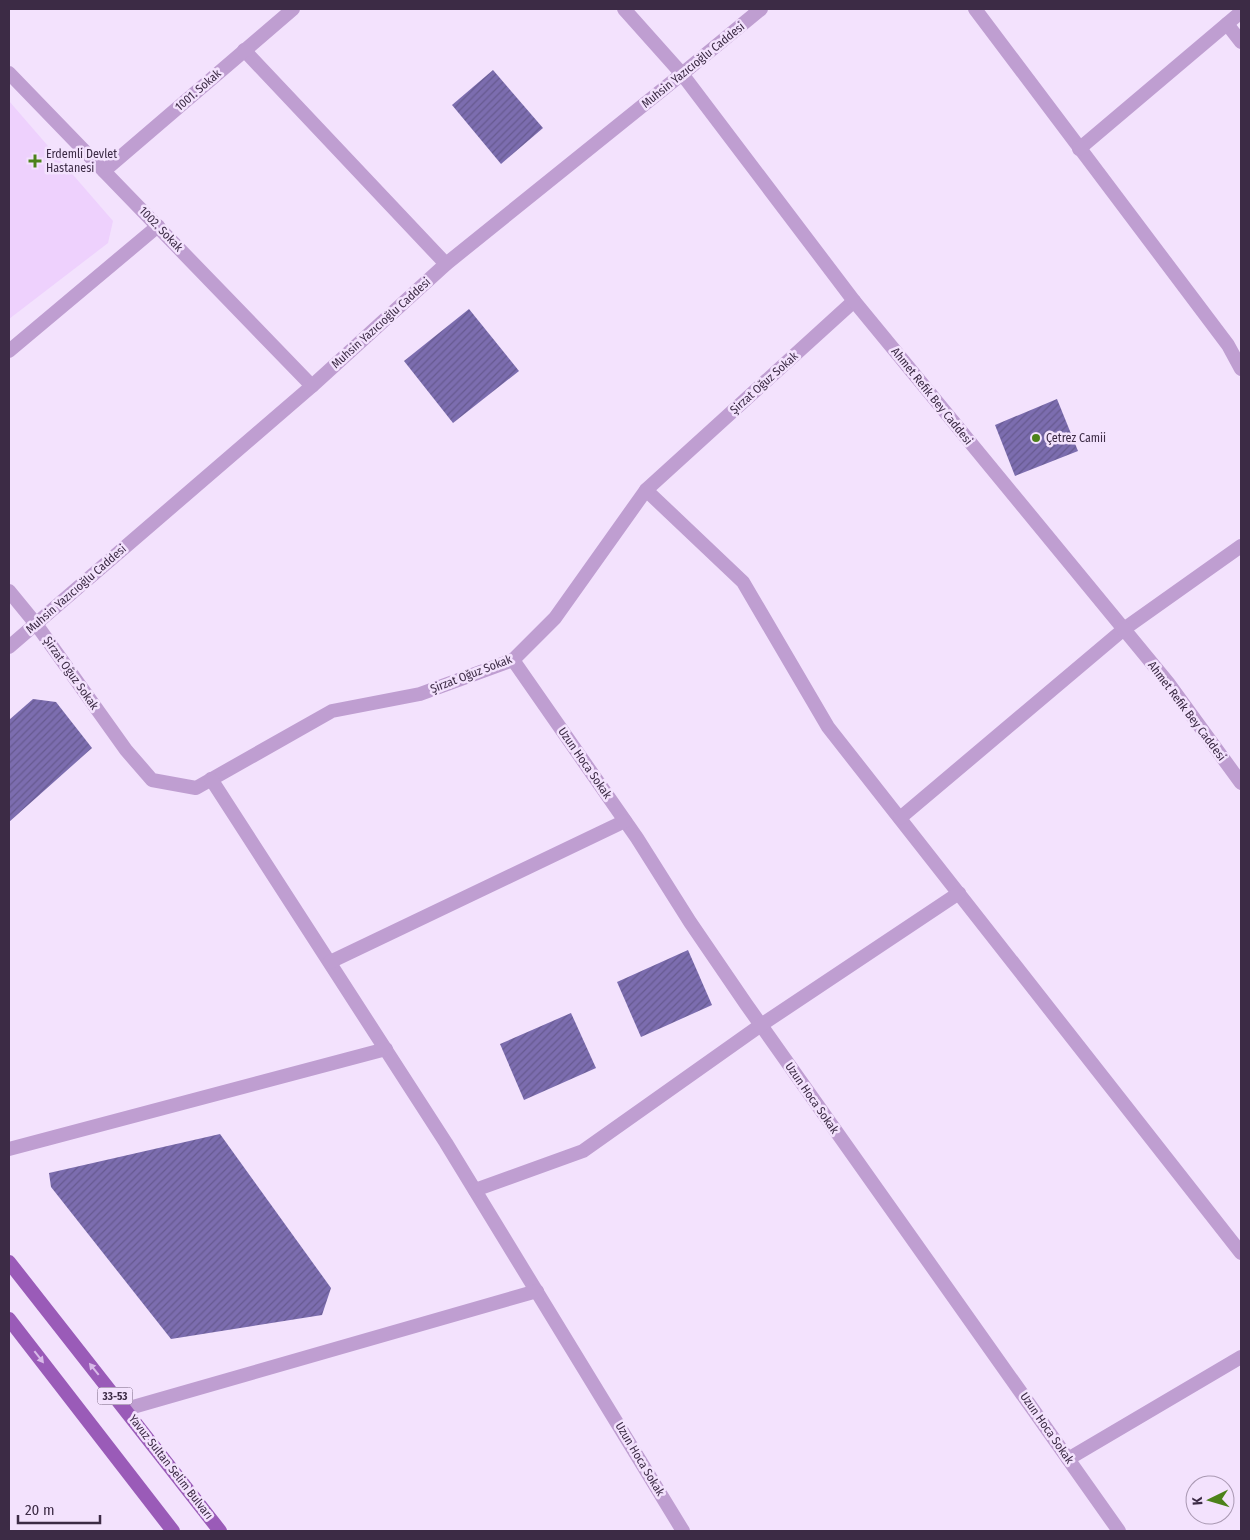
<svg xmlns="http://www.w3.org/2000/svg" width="1250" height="1540" font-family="'Fira Sans Condensed',sans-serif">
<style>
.built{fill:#eed1fd}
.building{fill:url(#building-hatch)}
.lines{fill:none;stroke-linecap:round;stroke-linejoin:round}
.minor{stroke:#bf9ed1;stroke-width:14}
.tertiary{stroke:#bf9ed1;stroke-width:14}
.primary{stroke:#9a5bb8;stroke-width:14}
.oneway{fill:#d8bae8}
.poi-dot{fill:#4c821a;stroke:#f3e2fd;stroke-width:2}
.labels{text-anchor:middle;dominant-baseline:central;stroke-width:5;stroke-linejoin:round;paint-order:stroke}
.shield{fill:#f3e2fd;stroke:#73627c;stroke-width:1}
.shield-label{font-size:11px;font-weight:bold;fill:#3c2b45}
.street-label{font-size:12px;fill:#3c2b45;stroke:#f3e2fd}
.poi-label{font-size:12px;fill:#3c2b45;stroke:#f3e2fd;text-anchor:start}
</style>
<defs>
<pattern id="building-hatch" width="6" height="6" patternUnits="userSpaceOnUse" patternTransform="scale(1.25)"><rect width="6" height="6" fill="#7c6daf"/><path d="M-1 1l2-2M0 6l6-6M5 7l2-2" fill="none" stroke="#675a90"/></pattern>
</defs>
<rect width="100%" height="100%" fill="#f3e2fd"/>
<path class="built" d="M9 101 113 221 108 243 9 319Z"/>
<g class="building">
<path d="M493 70 543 128 501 164 452 105Z"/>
<path d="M469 309 519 371 453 423 404 361Z"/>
<path d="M1057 399 1078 451 1015 476 995 425Z"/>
<path d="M33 699 56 702 92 748 9 822V720Z"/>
<path d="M688 950 712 1005 641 1037 617 982Z"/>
<path d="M571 1013 596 1068 524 1100 500 1044Z"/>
<path d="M220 1134 331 1288 322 1315 171 1339 51 1187 49 1173Z"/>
</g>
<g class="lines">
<g class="minor">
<path d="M975 9 1228 345 1241 369"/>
<path d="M1227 24 1241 42"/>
<path d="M244 50 446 264"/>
<path d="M9 73 312 386"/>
<path d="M1079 149 1241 12"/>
<path d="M104 171 293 9"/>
<path d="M9 351 158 226"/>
<path d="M646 490 743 582 828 727 1241 1253"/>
<path d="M9 591 36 624 126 750 152 780 196 788 332 711 420 694 513 660 555 618 646 490 854 301"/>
<path d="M513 660 637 838 690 922 746 1004 1119 1531"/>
<path d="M211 779 446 1143 683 1531"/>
<path d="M900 818 1124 629 1241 546"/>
<path d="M330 962 625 821"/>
<path d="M9 1149 386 1049"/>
<path d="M475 1190 583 1151 761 1025 959 893"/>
<path d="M126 1409 537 1291"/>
<path d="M1068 1459 1241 1357"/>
</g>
<g class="tertiary">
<path d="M624 9 682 74 854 301 1169 684 1241 783"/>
<path d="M9 647 312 386 446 264 682 74 761 9"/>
</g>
<g class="primary">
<path d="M9 1262 220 1531"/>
<path d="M9 1319 173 1531"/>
</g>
</g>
<defs><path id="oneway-solid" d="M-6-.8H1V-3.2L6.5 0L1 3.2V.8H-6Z" transform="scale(1.25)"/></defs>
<g class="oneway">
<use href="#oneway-solid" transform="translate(39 1357) rotate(52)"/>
<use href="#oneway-solid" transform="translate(94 1369) rotate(-129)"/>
</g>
<g class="poi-dot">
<path d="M32.5 153.5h5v5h5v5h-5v5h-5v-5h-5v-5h5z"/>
<circle cx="1036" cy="438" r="5"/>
</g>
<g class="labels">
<rect class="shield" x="97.5" y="1387.5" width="35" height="17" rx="4"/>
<g class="shield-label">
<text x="115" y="1396">33-53</text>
</g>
<g class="street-label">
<text transform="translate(693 65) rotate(-39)">Muhsin Yazıcıoğlu Caddesi</text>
<text transform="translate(198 90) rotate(-41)">1001. Sokak</text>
<text transform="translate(161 229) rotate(46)">1002. Sokak</text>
<text transform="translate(381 323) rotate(-42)">Muhsin Yazıcıoğlu Caddesi</text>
<text transform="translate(764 383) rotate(-42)">Şirzat Oğuz Sokak</text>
<text transform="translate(932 396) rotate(51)">Ahmet Refik Bey Caddesi</text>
<text transform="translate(76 589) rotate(-41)">Muhsin Yazıcıoğlu Caddesi</text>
<text transform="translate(71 673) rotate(55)">Şirzat Oğuz Sokak</text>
<text transform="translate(471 674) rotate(-21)">Şirzat Oğuz Sokak</text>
<text transform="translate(1187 711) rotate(53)">Ahmet Refik Bey Caddesi</text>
<text transform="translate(585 763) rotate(55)">Uzun Hoca Sokak</text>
<text transform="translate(812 1098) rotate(55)">Uzun Hoca Sokak</text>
<text transform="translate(1047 1428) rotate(55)">Uzun Hoca Sokak</text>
<text transform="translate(640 1459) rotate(59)">Uzun Hoca Sokak</text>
<text transform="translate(171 1467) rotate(52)">Yavuz Sultan Selim Bulvarı</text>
</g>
<g class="poi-label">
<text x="46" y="154">Erdemli Devlet<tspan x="46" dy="14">Hastanesi</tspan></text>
<text x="1046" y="438">Çetrez Camii</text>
</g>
</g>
<rect width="1250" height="1540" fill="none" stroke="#3c2b45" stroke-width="20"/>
<g transform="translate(1210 1500) rotate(265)"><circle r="24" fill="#f3e2fd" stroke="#aa99b3"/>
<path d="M0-4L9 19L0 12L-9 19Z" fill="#4c821a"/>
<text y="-8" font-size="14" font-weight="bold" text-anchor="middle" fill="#3c2b45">K</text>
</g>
<path d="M18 1515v8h82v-8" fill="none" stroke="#3c2b45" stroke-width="2.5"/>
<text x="25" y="1515" font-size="15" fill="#3c2b45" stroke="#f3e2fd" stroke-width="4" paint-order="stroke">20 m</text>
</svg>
